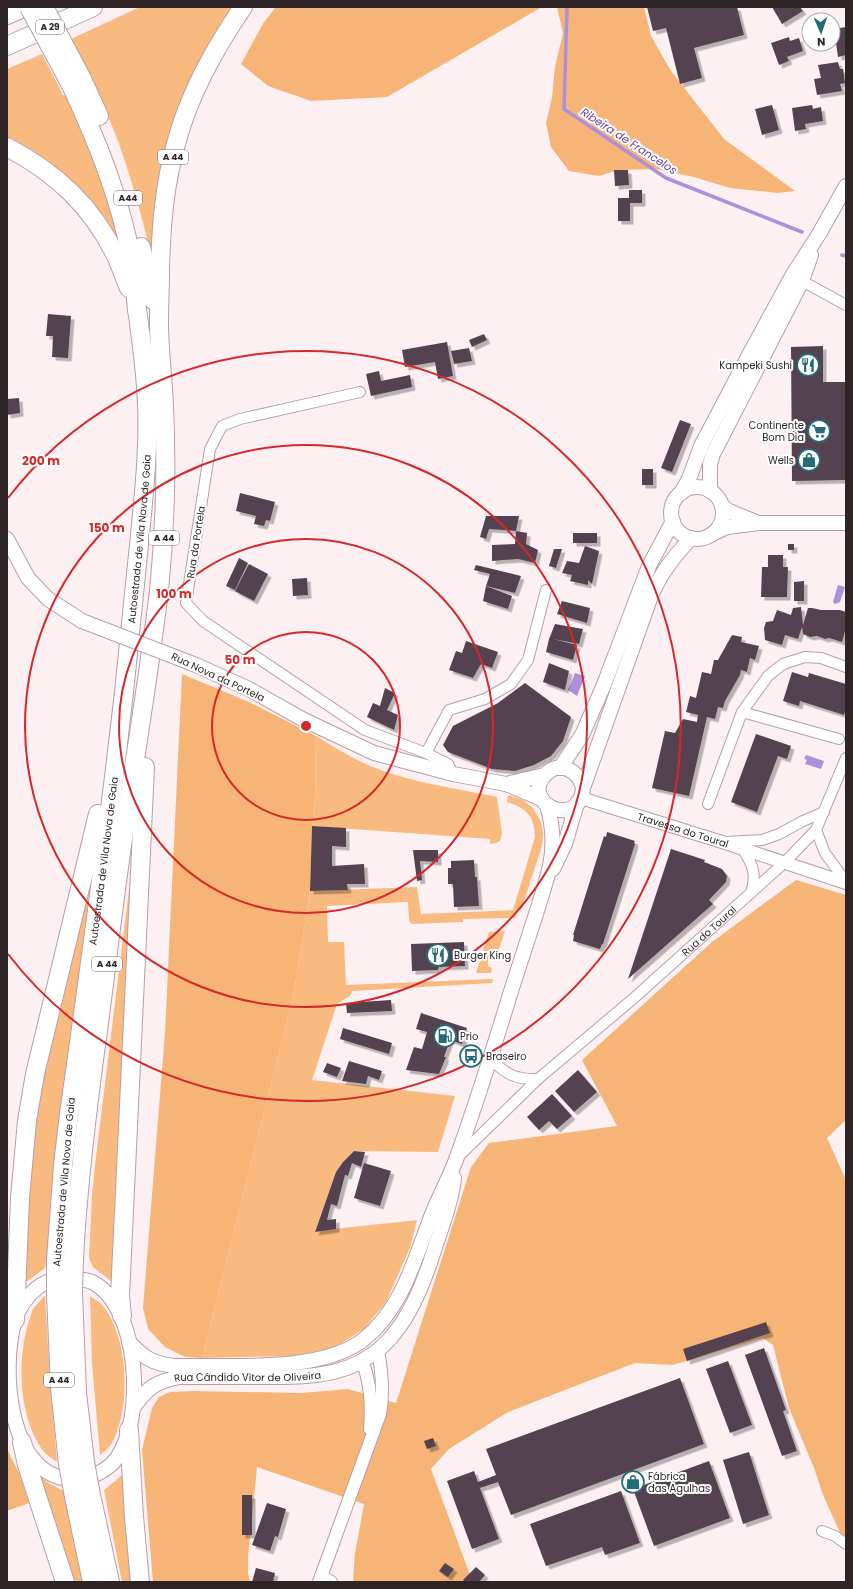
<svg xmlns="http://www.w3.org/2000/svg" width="853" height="1589" font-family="Poppins,sans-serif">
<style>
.green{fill:#f9ba7f}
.forest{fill:#f6b577}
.water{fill:#ad90da}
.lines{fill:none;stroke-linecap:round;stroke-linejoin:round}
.stream{stroke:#ad90da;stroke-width:3.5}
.building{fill:#544351;filter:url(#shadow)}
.minor-casing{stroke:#b89ea4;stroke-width:12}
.tertiary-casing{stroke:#b89ea4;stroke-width:14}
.secondary-casing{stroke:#b89ea4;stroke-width:16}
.motorway-casing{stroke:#b89ea4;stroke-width:20}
.minor{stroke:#fff;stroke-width:10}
.tertiary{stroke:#fff;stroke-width:12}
.secondary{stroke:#fff;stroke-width:14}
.motorway{stroke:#fff;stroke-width:18}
.secondary-bridge-casing{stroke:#b89ea4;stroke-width:16;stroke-linecap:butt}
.motorway-bridge-casing{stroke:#b89ea4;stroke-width:20;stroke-linecap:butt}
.secondary-bridge{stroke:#fff;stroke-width:14}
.motorway-bridge{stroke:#fff;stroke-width:18}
.ring{fill:none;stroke:#d62828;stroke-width:2}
.labels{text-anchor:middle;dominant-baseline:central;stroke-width:4;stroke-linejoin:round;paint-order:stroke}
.shield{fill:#fff;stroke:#6d6667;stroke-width:1}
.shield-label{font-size:9px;font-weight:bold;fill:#2e2426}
.poi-label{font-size:10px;fill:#2e2426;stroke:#fff;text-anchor:start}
.street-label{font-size:10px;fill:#2e2426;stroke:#fff}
.water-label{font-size:11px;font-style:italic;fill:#664097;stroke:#fff}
.centre{fill:#d62828;stroke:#fff;stroke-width:2}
.ring-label{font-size:12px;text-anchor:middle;font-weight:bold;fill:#d62828;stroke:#fff;stroke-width:4;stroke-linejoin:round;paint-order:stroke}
</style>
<defs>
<filter id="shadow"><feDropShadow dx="3.5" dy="3.5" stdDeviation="0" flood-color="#0004"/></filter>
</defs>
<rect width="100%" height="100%" fill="#fcf0f3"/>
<g class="green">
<path d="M140 7H237L207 53 153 264C144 224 133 183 119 144 106 108 89 73 71 39Z"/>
<path d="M42 54 63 95 67 96 105 189 120 248 7 143V69Z"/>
<path d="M316 736C336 748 356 761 378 769 416 783 458 789 497 797L502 833 500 841 496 843 490 844V839L312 826 315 799Z"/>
<path d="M508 795 523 800 533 808 541 822 543 833 542 846 521 910 517 911 515 918 463 919V922L412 924 409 921 408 902 327 906 328 942H344L346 985 493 979 492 983 352 991 351 995 337 1004 312 1080 455 1096 438 1152 354 1151 343 1162 336 1172 315 1231 417 1220 410 1248 386 1302 364 1329 332 1349 290 1356 202 1358 294 992 310 891 417 887 421 914 513 910 535 837C534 815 527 809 507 802Z"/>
<path d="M96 840 68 1060 49 1260 46 1261 45 1268 26 1282H24L28 1171 41 1088Z"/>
<path d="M134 849 117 1286 93 1267 89 1258 92 1195 96 1157Z"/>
<path d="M505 931 496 958 491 956 488 959V966L492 968 491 973H476L489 932Z"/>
<path d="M45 1295 50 1379 57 1462C51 1458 45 1454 41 1448 19 1414 17 1362 28 1324 30 1319 31 1313 33 1309 37 1304 41 1300 45 1295Z"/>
<path d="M90 1296C94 1299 100 1302 103 1306 128 1337 131 1403 114 1439 111 1446 106 1451 100 1455L92 1364Z"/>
<path d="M33 1471 50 1484 66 1492 70 1521 83 1582H71Z"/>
<path d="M126 1472 133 1582H122L104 1490Z"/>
</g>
<g class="forest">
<path d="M276 7H542L387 97 311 101 268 86 241 64 264 22Z"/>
<path d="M557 7H644L651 36 671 71 724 139 795 191 778 193 730 188 694 177 656 169 618 170 599 176 569 171 551 147 546 123 552 97 555 67 563 33Z"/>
<path d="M182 674 249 702 316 736 315 799 312 826 310 891 294 992 202 1358 185 1357 165 1347 148 1329 143 1308 165 1032Z"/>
<path d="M796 880 846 895V1120L827 1138 846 1180V1546L823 1495 814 1468 789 1408 773 1345 763 1338 673 1365 635 1363 508 1412 449 1449 431 1469 470 1575 469 1582H353L355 1553 364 1504 257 1467 248 1557V1573L250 1582H153L142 1450 152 1408 159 1397 170 1392 193 1391 302 1393 348 1389 396 1403 471 1167 489 1143 617 1126 582 1060 712 942Z"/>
<path d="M7 1449 19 1473 29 1503 7 1511Z"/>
</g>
<g class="water">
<path d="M838 585 845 587 840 602 835 604 833 602Z"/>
<path d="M575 673 585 676 577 696 568 690Z"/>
<path d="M806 755 824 761 821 769 805 764 807 760 804 759Z"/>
</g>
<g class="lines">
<g class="stream">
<path d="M567 7 564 109 666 178 802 232"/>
<path d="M842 255 846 256"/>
</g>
</g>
<g class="building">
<path d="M647 7H737L744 35 694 48 702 78 680 84 666 28 653 31Z"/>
<path d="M772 7H800L803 11 782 24Z"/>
<path d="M846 27V55L838 57 834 29Z"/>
<path d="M789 37 790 41 799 38 803 51 787 57 789 61 779 65 771 43Z"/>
<path d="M838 62 840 69H843L845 83 840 84 842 91 817 95 814 79 821 78 818 65Z"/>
<path d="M772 105 779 130 762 135 755 109Z"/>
<path d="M812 105 813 109 821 107 823 121 805 124 806 129 795 131 792 108Z"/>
<path d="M614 170H628L629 185 615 186Z"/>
<path d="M629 190H642V203H630V221H618V198H629Z"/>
<path d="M48 314 71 316 68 358 52 357 53 336H46Z"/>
<path d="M484 334 487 340 472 347 469 340Z"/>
<path d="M447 342 453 376 438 379 435 362 405 367 402 350Z"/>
<path d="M823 346V382H846V480L792 481 791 347Z"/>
<path d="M469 348 472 361 454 364 451 351Z"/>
<path d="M379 371 381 381 410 375 412 387 371 396 366 374Z"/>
<path d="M19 398 20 413 7 415V399Z"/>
<path d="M680 420 691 424 672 472 661 468Z"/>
<rect x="642" y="469" width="11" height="16"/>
<path d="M240 493 275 502 270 521 266 520 264 526 254 524 256 516 236 511Z"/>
<path d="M486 516H519L516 531 489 529 486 539 480 537Z"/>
<path d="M516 531 527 533 526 544 538 550 535 563 518 559 492 561V545L515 544Z"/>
<rect x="573" y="533" width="24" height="10"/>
<rect x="788" y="544" width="6" height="6"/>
<path d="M585 546 599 551 592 584 588 580V585L570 581 572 575 562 573 567 561 579 563Z"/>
<path d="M554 549H562L556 568 549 566Z"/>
<path d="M768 555H783V567H788L787 597H761L762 567H768Z"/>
<path d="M239 558 248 563 235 590 226 586Z"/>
<path d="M249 564 268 574 254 601 235 591Z"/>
<path d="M476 565 521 576 515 593 486 586 490 574 474 570Z"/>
<path d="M307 578 308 595 293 596 292 579Z"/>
<path d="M804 581V601H794V582Z"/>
<path d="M486 586 512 596 508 609 483 601Z"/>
<path d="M562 601 590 608 587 623 557 614Z"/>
<path d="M801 607 803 625 808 608H812L821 610H840L846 612V628L842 642 829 638 825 639 817 636 810 637 803 634 802 627 798 639 785 635 782 645 765 640 764 628 766 622 773 621 777 610 791 615 793 608Z"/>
<path d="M555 624 583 629 579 644 553 639 577 645 573 660 546 652 549 639Z"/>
<path d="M732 635 742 637 741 642 759 646 755 660 750 658 747 672 741 670 740 675 725 701 723 708 718 707 715 719 707 717 689 796 652 788 665 731 675 733 683 719 697 722 698 715 686 712 690 696 696 698 702 672 711 674 714 660H718Z"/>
<path d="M466 641 498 652 492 668 481 664 473 678 449 670 456 651 462 653Z"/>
<path d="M549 663 569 671 565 690 543 682Z"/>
<path d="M792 672 808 677 809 673 846 684V708L844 715 800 701 799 706 783 701Z"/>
<path d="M525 683 571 717 563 741 551 756 534 765 515 771 492 769 448 752 443 745 453 726 498 703Z"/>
<path d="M385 688 395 693 387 710 398 715 394 730 367 717 373 703 380 706Z"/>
<path d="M756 734 791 746 787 759 778 756 757 812 731 802Z"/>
<path d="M312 826 346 828V847L332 846V866L364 864 365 884H347L348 890 310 891Z"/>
<path d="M607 832 635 841 634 843 635 844 603 944H602L600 949 573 941 574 935H573L604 836 606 837Z"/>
<path d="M671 849 705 860 704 862 722 869 727 876 726 882 709 900 713 904 628 979Z"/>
<path d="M413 850H438V862L420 861 422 880 417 881Z"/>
<path d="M474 860 475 877H477L479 906 454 907 453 884H448V868H451V861Z"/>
<path d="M464 942 465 966 439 967 438 970 412 971 411 944Z"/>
<path d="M391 1000 392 1011 347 1013 346 1003Z"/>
<path d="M421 1013 467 1028 462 1044 450 1040 444 1057H446L439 1074 406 1070 414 1047 422 1049 427 1032 416 1029Z"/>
<path d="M343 1028 392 1043 389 1054 340 1039Z"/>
<path d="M349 1061 382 1071 379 1080 368 1076 366 1084 342 1081Z"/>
<path d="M327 1063 341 1068 337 1077 323 1072Z"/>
<path d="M578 1070 597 1092 574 1112 555 1091Z"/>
<path d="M552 1094 572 1116 557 1129 549 1121 539 1130 527 1117Z"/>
<path d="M354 1151 365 1152 361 1167 352 1163 348 1176 345 1175 337 1206 331 1204 327 1220 336 1219V1229L315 1232 336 1172 343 1162Z"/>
<path d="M364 1163 391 1171 380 1206 354 1198Z"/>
<path d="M766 1322 770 1333 687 1361 683 1349Z"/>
<path d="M764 1348 786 1410 783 1411 797 1451 782 1456 745 1355Z"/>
<path d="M728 1361 752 1425 730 1433 706 1369Z"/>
<path d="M680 1378 704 1444 511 1515 498 1482 480 1488 499 1539 472 1549 447 1481 474 1471 478 1482 496 1475 486 1449Z"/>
<path d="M433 1438 436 1446 427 1449 424 1441Z"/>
<path d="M749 1452 769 1515 743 1524 723 1460Z"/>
<path d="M709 1461 730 1518 654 1546 633 1489Z"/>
<path d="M621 1491 640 1543 605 1555 602 1547 546 1566 530 1524Z"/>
<rect x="242" y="1495" width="10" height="40"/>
<path d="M267 1503 286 1509 278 1537 275 1536 270 1551 252 1545Z"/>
<path d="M445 1563 454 1569 448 1577 439 1571Z"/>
<path d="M476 1567 485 1575 479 1582H465L463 1580Z"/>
<path d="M256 1568 275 1573 273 1582H252Z"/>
</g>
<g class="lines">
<g class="minor-casing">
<g id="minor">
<path d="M802 281 846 305"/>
<path d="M360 392 240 419 222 426 210 449 186 603 203 621 365 730 426 753 448 764 453 774"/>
<path d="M742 712 839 739"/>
<path d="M426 753 449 710 485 699 511 684 528 660 546 590"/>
<path d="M708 804 742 712 768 676 783 664 805 657 821 658 846 667"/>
<path d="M816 830 825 853 846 882"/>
<path d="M726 842 762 840 779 834 803 821 824 812"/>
<path d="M742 848C753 865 757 873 751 893"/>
<path d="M490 1058C505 1074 516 1080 538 1079"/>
<path id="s1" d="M458 1157 538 1079 634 998 784 863 816 830 846 758"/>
<path d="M822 1531 835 1536 846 1544"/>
</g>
</g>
<g class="tertiary-casing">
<g id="tertiary">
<path id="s2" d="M581 798 722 842 846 883"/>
<path d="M362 1361C371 1383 372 1406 370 1429"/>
<path d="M321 1576 331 1582"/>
<path d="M319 1582 380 1414C384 1392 382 1372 378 1350"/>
</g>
</g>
<g class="secondary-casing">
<g id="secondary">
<circle cx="697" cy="513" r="26"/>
<path d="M710 491V464L713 454 802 281 811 255"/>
<path d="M681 493 689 479 701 446 749 355 792 276 819 234 846 186"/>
<path d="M722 506 729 511 758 523"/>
<path d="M712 534 727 527 759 523H846"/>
<path d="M7 539 28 578 48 599 82 621"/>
<path d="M196 665 249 689 304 720 374 753 453 774 506 784 542 799"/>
<path d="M560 768 582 735 603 687 649 566 673 521"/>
<path d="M506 784 545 775"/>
<path d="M583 788C579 771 559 759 545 775 519 803 580 831 583 788L651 596C662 571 673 558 691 538"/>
<path d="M553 869 565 844 577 803"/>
<path d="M62 1279C71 1279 83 1278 92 1282 140 1306 145 1419 117 1458 108 1470 92 1478 78 1479 8 1484 0 1368 15 1320 19 1308 27 1296 37 1288 44 1282 53 1280 62 1279Z"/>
<path d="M129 1342C144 1358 153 1364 175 1366 228 1365 320 1373 363 1340 402 1309 414 1261 431 1217 439 1196 450 1177 457 1157 477 1101 495 1044 512 988 520 963 528 939 536 914 541 898 546 883 550 866 554 846 553 825 547 805"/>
<path id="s3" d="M133 1408C147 1388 155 1382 179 1377 202 1377 226 1377 249 1377 289 1377 336 1380 370 1356 402 1335 419 1295 431 1260 439 1233 451 1206 454 1178"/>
</g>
</g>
<g class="motorway-casing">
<g id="motorway">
<path d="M7 15 25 7"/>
<path d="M7 46 93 7"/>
<path d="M82 79 99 116"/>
<path d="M7 147C56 173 92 206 116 256 121 266 124 277 129 288"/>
<path d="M141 247 153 300"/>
<path d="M74 1259C78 1180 88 1102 99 1023 107 962 114 900 123 839 135 757 149 674 159 591 165 530 167 468 164 406 163 378 159 350 159 323 159 306 160 288 160 271 161 228 164 186 176 144 189 94 214 50 243 7"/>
<path id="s4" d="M56 1260 63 1165 69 1114C89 973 108 833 124 692 129 640 135 588 140 535 144 492 149 448 147 404 146 375 142 345 138 316 135 300 136 284 133 269 123 205 98 143 71 85"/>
<path d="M73 1293 77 1393 85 1462"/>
<path d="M56 1294 60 1388 68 1464"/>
<path d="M122 1316 120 1296 145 767"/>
<path d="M15 1320 20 1198 27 1121 35 1074 98 814"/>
<path d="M129 1430 134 1517 140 1582"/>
<path d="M22 1442 27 1465 65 1582"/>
<path d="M91 1495 110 1582"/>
<path d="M74 1497 92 1582"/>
</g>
</g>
<use href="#minor" class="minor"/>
<use href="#tertiary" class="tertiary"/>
<use href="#secondary" class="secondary"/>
<use href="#motorway" class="motorway"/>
<g class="secondary-bridge-casing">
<path id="secondary-bridge" d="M82 621 196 665"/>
</g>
<g class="motorway-bridge-casing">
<g id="motorway-bridge">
<path d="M29 7 71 85"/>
<path d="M44 7 82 79"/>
<path d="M73 1293 74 1259"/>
<path d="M56 1294V1260"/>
<path d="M85 1462 91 1495"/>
<path d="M68 1464 74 1497"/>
</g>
</g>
<use href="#secondary-bridge" class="secondary-bridge"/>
<use href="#motorway-bridge" class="motorway-bridge"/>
</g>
<g class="ring">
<circle cx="306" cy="726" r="94"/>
<circle cx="306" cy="726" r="187"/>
<circle cx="306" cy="726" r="281"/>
<path d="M8 498A375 375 0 1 1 8 954"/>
</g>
<defs>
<g id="restaurant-ring" transform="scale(1.15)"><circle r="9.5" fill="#fff" stroke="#236c78" stroke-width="1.5"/><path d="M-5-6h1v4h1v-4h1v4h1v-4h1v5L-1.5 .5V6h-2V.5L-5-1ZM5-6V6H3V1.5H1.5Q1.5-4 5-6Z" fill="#236c78"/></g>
<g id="supermarket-ring" transform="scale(1.15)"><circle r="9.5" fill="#fff" stroke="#236c78" stroke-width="1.5"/><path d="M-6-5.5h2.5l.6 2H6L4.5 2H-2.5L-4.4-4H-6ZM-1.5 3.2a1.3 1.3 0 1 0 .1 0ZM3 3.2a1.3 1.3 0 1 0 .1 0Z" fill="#236c78"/></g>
<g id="shop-ring" transform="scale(1.15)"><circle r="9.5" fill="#fff" stroke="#236c78" stroke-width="1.5"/><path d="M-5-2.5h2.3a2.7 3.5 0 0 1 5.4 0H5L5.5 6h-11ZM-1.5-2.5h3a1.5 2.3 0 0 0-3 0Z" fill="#236c78"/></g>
<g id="fuel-ring" transform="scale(1.15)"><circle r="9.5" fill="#fff" stroke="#236c78" stroke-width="1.5"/><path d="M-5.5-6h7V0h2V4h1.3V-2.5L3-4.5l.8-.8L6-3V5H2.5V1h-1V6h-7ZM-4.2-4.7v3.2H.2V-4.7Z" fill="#236c78"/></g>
<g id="bus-ring" transform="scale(1.15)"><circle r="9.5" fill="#fff" stroke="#236c78" stroke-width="1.5"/><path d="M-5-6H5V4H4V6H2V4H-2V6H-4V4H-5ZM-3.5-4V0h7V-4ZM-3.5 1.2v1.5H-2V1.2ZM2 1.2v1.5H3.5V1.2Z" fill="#236c78"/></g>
</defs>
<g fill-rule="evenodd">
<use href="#restaurant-ring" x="808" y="365"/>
<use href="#supermarket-ring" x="819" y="431"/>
<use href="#shop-ring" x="809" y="460"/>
<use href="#restaurant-ring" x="438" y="955"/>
<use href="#fuel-ring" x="445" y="1036"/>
<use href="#bus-ring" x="471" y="1056"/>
<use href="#shop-ring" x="633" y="1482"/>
</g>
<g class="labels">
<g class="shield">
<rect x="36" y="20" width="28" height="14" rx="3"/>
<rect x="158" y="150" width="30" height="14" rx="3"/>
<rect x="114" y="191" width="28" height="14" rx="3"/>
<rect x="149" y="531" width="30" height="14" rx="3"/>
<rect x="92" y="957" width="30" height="14" rx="3"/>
<rect x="44" y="1373" width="30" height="14" rx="3"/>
</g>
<g class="shield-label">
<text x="50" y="27">A 29</text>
<text x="173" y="157">A 44</text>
<text x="128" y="198">A44</text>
<text x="164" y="538">A 44</text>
<text x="107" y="964">A 44</text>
<text x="59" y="1380">A 44</text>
</g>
<g class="poi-label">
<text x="792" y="365" text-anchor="end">Kampeki Sushi</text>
<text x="804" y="425" text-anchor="end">Continente<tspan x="804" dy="12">Bom Dia</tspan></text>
<text x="794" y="460" text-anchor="end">Wells</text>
<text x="454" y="955">Burger King</text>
<text x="460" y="1036">Prio</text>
<text x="486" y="1056">Braseiro</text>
<text x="648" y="1476">Fábrica<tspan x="648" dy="12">das Agulhas</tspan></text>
</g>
<g class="street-label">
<text stroke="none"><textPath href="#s4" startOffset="726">Autoestrada de Vila Nova de Gaia</textPath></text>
<text transform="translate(196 542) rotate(-81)">Rua da Portela</text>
<text transform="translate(218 677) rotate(25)">Rua Nova da Portela</text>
<text stroke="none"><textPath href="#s2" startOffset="107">Travessa do Toural</textPath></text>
<text stroke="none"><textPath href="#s4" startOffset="402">Autoestrada de Vila Nova de Gaia</textPath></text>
<text stroke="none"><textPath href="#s1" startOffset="338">Rua do Toural</textPath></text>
<text transform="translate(64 1182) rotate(-85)">Autoestrada de Vila Nova de Gaia</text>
<text stroke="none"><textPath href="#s3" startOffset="126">Rua Cândido Vitor de Oliveira</textPath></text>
</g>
<g class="water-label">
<text transform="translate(629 141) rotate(33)">Ribeira de Francelos</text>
</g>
</g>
<circle cx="306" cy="726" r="6" class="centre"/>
<g class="ring-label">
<text x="41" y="465">200 m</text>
<text x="107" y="532">150 m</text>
<text x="174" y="598">100 m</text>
<text x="240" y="664">50 m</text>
</g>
<rect width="853" height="1589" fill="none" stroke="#2e2426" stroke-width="16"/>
<g transform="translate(821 32) rotate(178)"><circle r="19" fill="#ffffff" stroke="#aba7a8"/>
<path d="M0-3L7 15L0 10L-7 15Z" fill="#236c78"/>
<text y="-6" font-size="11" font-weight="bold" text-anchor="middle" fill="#2e2426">N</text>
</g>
</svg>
